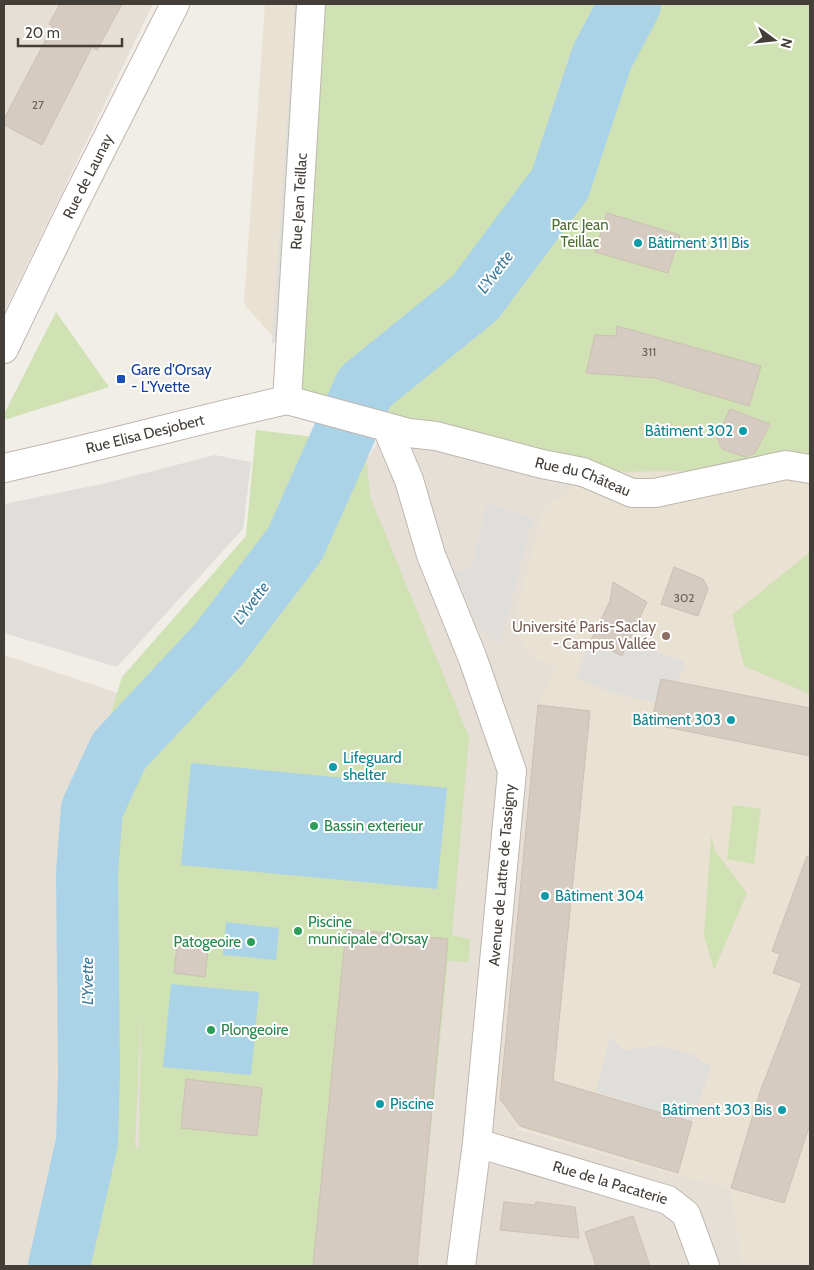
<svg xmlns="http://www.w3.org/2000/svg" width="814" height="1270" font-family="Cabin,sans-serif">
<style>
.residential{fill:#e5dfd6}
.education{fill:#e9e1d2}
.green{fill:#d0e1b4;fill-rule:evenodd}
.parking{fill:#e0dedb}
.water{fill:#aad3e7}
.lines{fill:none;stroke-linecap:round;stroke-linejoin:round}
.river{stroke:#aad3e7;stroke-width:62}
.building{fill:#d5cbc1;stroke:#cbc0b2}
.minor-casing{stroke:#bfb7ae;stroke-width:30}
.minor{stroke:#fff;stroke-width:28}
.culture-dot{fill:#0f9aa8;stroke:#fff;stroke-width:2}
.transit-dot{fill:#1a4fb4;stroke:#fff;stroke-width:2}
.education-dot{fill:#8d6e63;stroke:#fff;stroke-width:2}
.leisure-dot{fill:#2e9e5b;stroke:#fff;stroke-width:2}
.labels{text-anchor:middle;dominant-baseline:central;stroke-width:4;stroke-linejoin:round;paint-order:stroke}
.number-label{font-size:12px;fill:#68615a}
.street-label{font-size:15px;fill:#433e37;stroke:#fff}
.park-label{font-size:15px;fill:#4d6e31;stroke:#fff}
.culture-label{font-size:15px;fill:#0d838f;stroke:#fff;text-anchor:start}
.transit-label{font-size:15px;fill:#164399;stroke:#fff;text-anchor:start}
.education-label{font-size:15px;fill:#785e54;stroke:#fff;text-anchor:end}
.leisure-label{font-size:15px;fill:#27864d;stroke:#fff;text-anchor:start}
.water-label{font-size:16px;font-style:italic;fill:#3b7a9c;stroke:#fff}
</style>
<rect width="100%" height="100%" fill="#f1ede7"/>
<g class="residential">
<path d="M4 4H153L4 312Z"/>
<path d="M387 428 583 472 571 488 543 511 518 606 537 658 558 667 517 1129 676 1175 731 1188 743 1266H4V655L130 697 291 574Z"/>
</g>
<path class="education" d="M265 4H810V1266H743L731 1188 676 1175 517 1128 498 1099 538 705 558 667 537 658 524 647 518 626V606L543 511 571 488 583 472 324 394 244 304Z"/>
<g class="green">
<path d="M312 4H810V470L583 472 294 393Z"/>
<path d="M56 312 109 387 4 420V414Z"/>
<path d="M256 430 364 443 371 499 469 737 452 935 470 939 469 962 448 961 417 1266H49L72 1144 71 944 83 806 122 677 246 536ZM141 1011 139 1148H138L135 1147Z"/>
<path d="M810 552V694L744 666 732 615Z"/>
<path d="M733 805 761 809 754 864 727 859Z"/>
<path d="M711 836 716 852 747 893 714 970 704 936Z"/>
</g>
<g class="parking">
<path d="M295 4H303L281 341 272 343Z"/>
<path d="M215 455 251 462 243 529 117 667 4 633V504L102 484Z"/>
<path d="M487 504 533 517 500 645 480 629 456 574 472 566Z"/>
<path d="M591 640 622 656 629 641 685 662 678 682 661 680 656 703 612 693 576 677Z"/>
<path d="M610 1037 623 1050 657 1046 691 1054 711 1067 692 1122 596 1092Z"/>
</g>
<g class="water">
<path d="M191 763 447 788 437 889 181 865Z"/>
<path d="M226 922 279 928 276 960 223 955Z"/>
<path d="M171 984 259 992 251 1075 163 1067Z"/>
</g>
<g class="lines">
<path class="river" d="M59 1266 87 1142 89 1073 87 873 92 809 119 751 219 644 295 544 365 387 475 298 560 184 602 57 630 4"/>
</g>
<g class="building">
<path d="M60 4H122L97 50 92 47 42 145 4 125V119L53 26 49 24Z"/>
<path d="M607 213 680 235 668 273 595 252Z"/>
<path d="M617 326 761 366 749 406 655 378 586 373 595 335 616 336Z"/>
<path d="M730 409 770 424 755 453 745 457 722 449 717 438Z"/>
<path d="M674 567 703 579 708 589 698 616 661 604Z"/>
<path d="M613 582 647 602 622 656 591 640 610 601Z"/>
<path d="M661 679 810 708V756L651 724Z"/>
<path d="M538 705 590 711 553 1081 692 1122 678 1173 520 1126 500 1099Z"/>
<path d="M807 856H810V1124L784 1203 731 1188 760 1092 802 983 773 973 780 954 772 951Z"/>
<path d="M346 929 448 939 417 1266H313Z"/>
<path d="M177 947 208 950 205 977 174 973Z"/>
<path d="M186 1079 262 1088 257 1136 181 1128Z"/>
<path d="M504 1202 535 1205 536 1202 575 1207 579 1238 500 1230Z"/>
<path d="M633 1216 650 1266H596L585 1232Z"/>
</g>
<g class="lines">
<g class="minor-casing">
<g id="minor">
<path id="s1" d="M4 349 71 210 175 4"/>
<path id="s2" d="M287 400 409 433 436 436 542 464 583 472 632 493H655L786 465 810 469"/>
<path id="s3" d="M287 400 311 4"/>
<path d="M387 428 409 480 431 555 473 659 512 771 477 1143 461 1266"/>
<path id="s4" d="M4 468C99 447 192 421 287 400"/>
<path id="s5" d="M477 1143 668 1200 686 1214 705 1266"/>
</g>
</g>
<use href="#minor" class="minor"/>
</g>
<g class="culture-dot">
<circle cx="638" cy="243" r="5"/>
<circle cx="743" cy="431" r="5"/>
<circle cx="731" cy="720" r="5"/>
<circle cx="333" cy="767" r="5"/>
<circle cx="545" cy="896" r="5"/>
<circle cx="380" cy="1104" r="5"/>
<circle cx="782" cy="1110" r="5"/>
</g>
<rect class="transit-dot" x="116" y="374" width="10" height="10" rx="2.5"/>
<circle class="education-dot" cx="666" cy="636" r="5"/>
<g class="leisure-dot">
<circle cx="314" cy="826" r="5"/>
<circle cx="298" cy="931" r="5"/>
<circle cx="251" cy="942" r="5"/>
<circle cx="211" cy="1030" r="5"/>
</g>
<g class="labels">
<g class="number-label">
<text x="38" y="104">27</text>
<text x="649" y="351">311</text>
<text x="684" y="597">302</text>
</g>
<g class="street-label">
<text stroke="none"><textPath href="#s1" startOffset="192">Rue de Launay</textPath></text>
<text stroke="none"><textPath href="#s3" startOffset="199">Rue Jean Teillac</textPath></text>
<text stroke="none"><textPath href="#s4" startOffset="145">Rue Elisa Desjobert</textPath></text>
<text stroke="none"><textPath href="#s2" startOffset="306">Rue du Château</textPath></text>
<text transform="translate(502 875) rotate(-85)">Avenue de Lattre de Tassigny</text>
<text stroke="none"><textPath href="#s5" startOffset="139">Rue de la Pacaterie</textPath></text>
</g>
<g class="park-label">
<text x="580" y="225">Parc Jean<tspan x="580" dy="17">Teillac</tspan></text>
</g>
<g class="culture-label">
<text x="648" y="243">Bâtiment 311 Bis</text>
<text x="733" y="431" text-anchor="end">Bâtiment 302</text>
<text x="721" y="720" text-anchor="end">Bâtiment 303</text>
<text x="343" y="758">Lifeguard<tspan x="343" dy="17">shelter</tspan></text>
<text x="555" y="896">Bâtiment 304</text>
<text x="390" y="1104">Piscine</text>
<text x="772" y="1110" text-anchor="end">Bâtiment 303 Bis</text>
</g>
<g class="transit-label">
<text x="131" y="370">Gare d'Orsay<tspan x="131" dy="17">- L'Yvette</tspan></text>
</g>
<g class="education-label">
<text x="656" y="627">Université Paris-Saclay<tspan x="656" dy="17">- Campus Vallée</tspan></text>
</g>
<g class="leisure-label">
<text x="324" y="826">Bassin exterieur</text>
<text x="308" y="922">Piscine<tspan x="308" dy="17">municipale d'Orsay</tspan></text>
<text x="241" y="942" text-anchor="end">Patogeoire</text>
<text x="221" y="1030">Plongeoire</text>
</g>
<g class="water-label">
<text transform="translate(495 272) rotate(-53)">L'Yvette</text>
<text transform="translate(251 603) rotate(-53)">L'Yvette</text>
<text transform="translate(87 981) rotate(-90)">L'Yvette</text>
</g>
</g>
<rect width="814" height="1270" fill="none" stroke="#433e37" stroke-width="10"/>
<g transform="translate(774 40) rotate(105)" stroke="#ffffff" stroke-width="4" paint-order="stroke">
<path d="M0-4L9 19L0 12L-9 19Z" fill="#433e37"/>
<text y="-8" font-size="14" font-weight="bold" text-anchor="middle" fill="#433e37">N</text>
</g>
<path d="M18 38v8h104v-8" fill="none" stroke="#433e37" stroke-width="2.5"/>
<text x="25" y="38" font-size="15" fill="#433e37" stroke="#ffffff" stroke-width="4" paint-order="stroke">20 m</text>
</svg>
